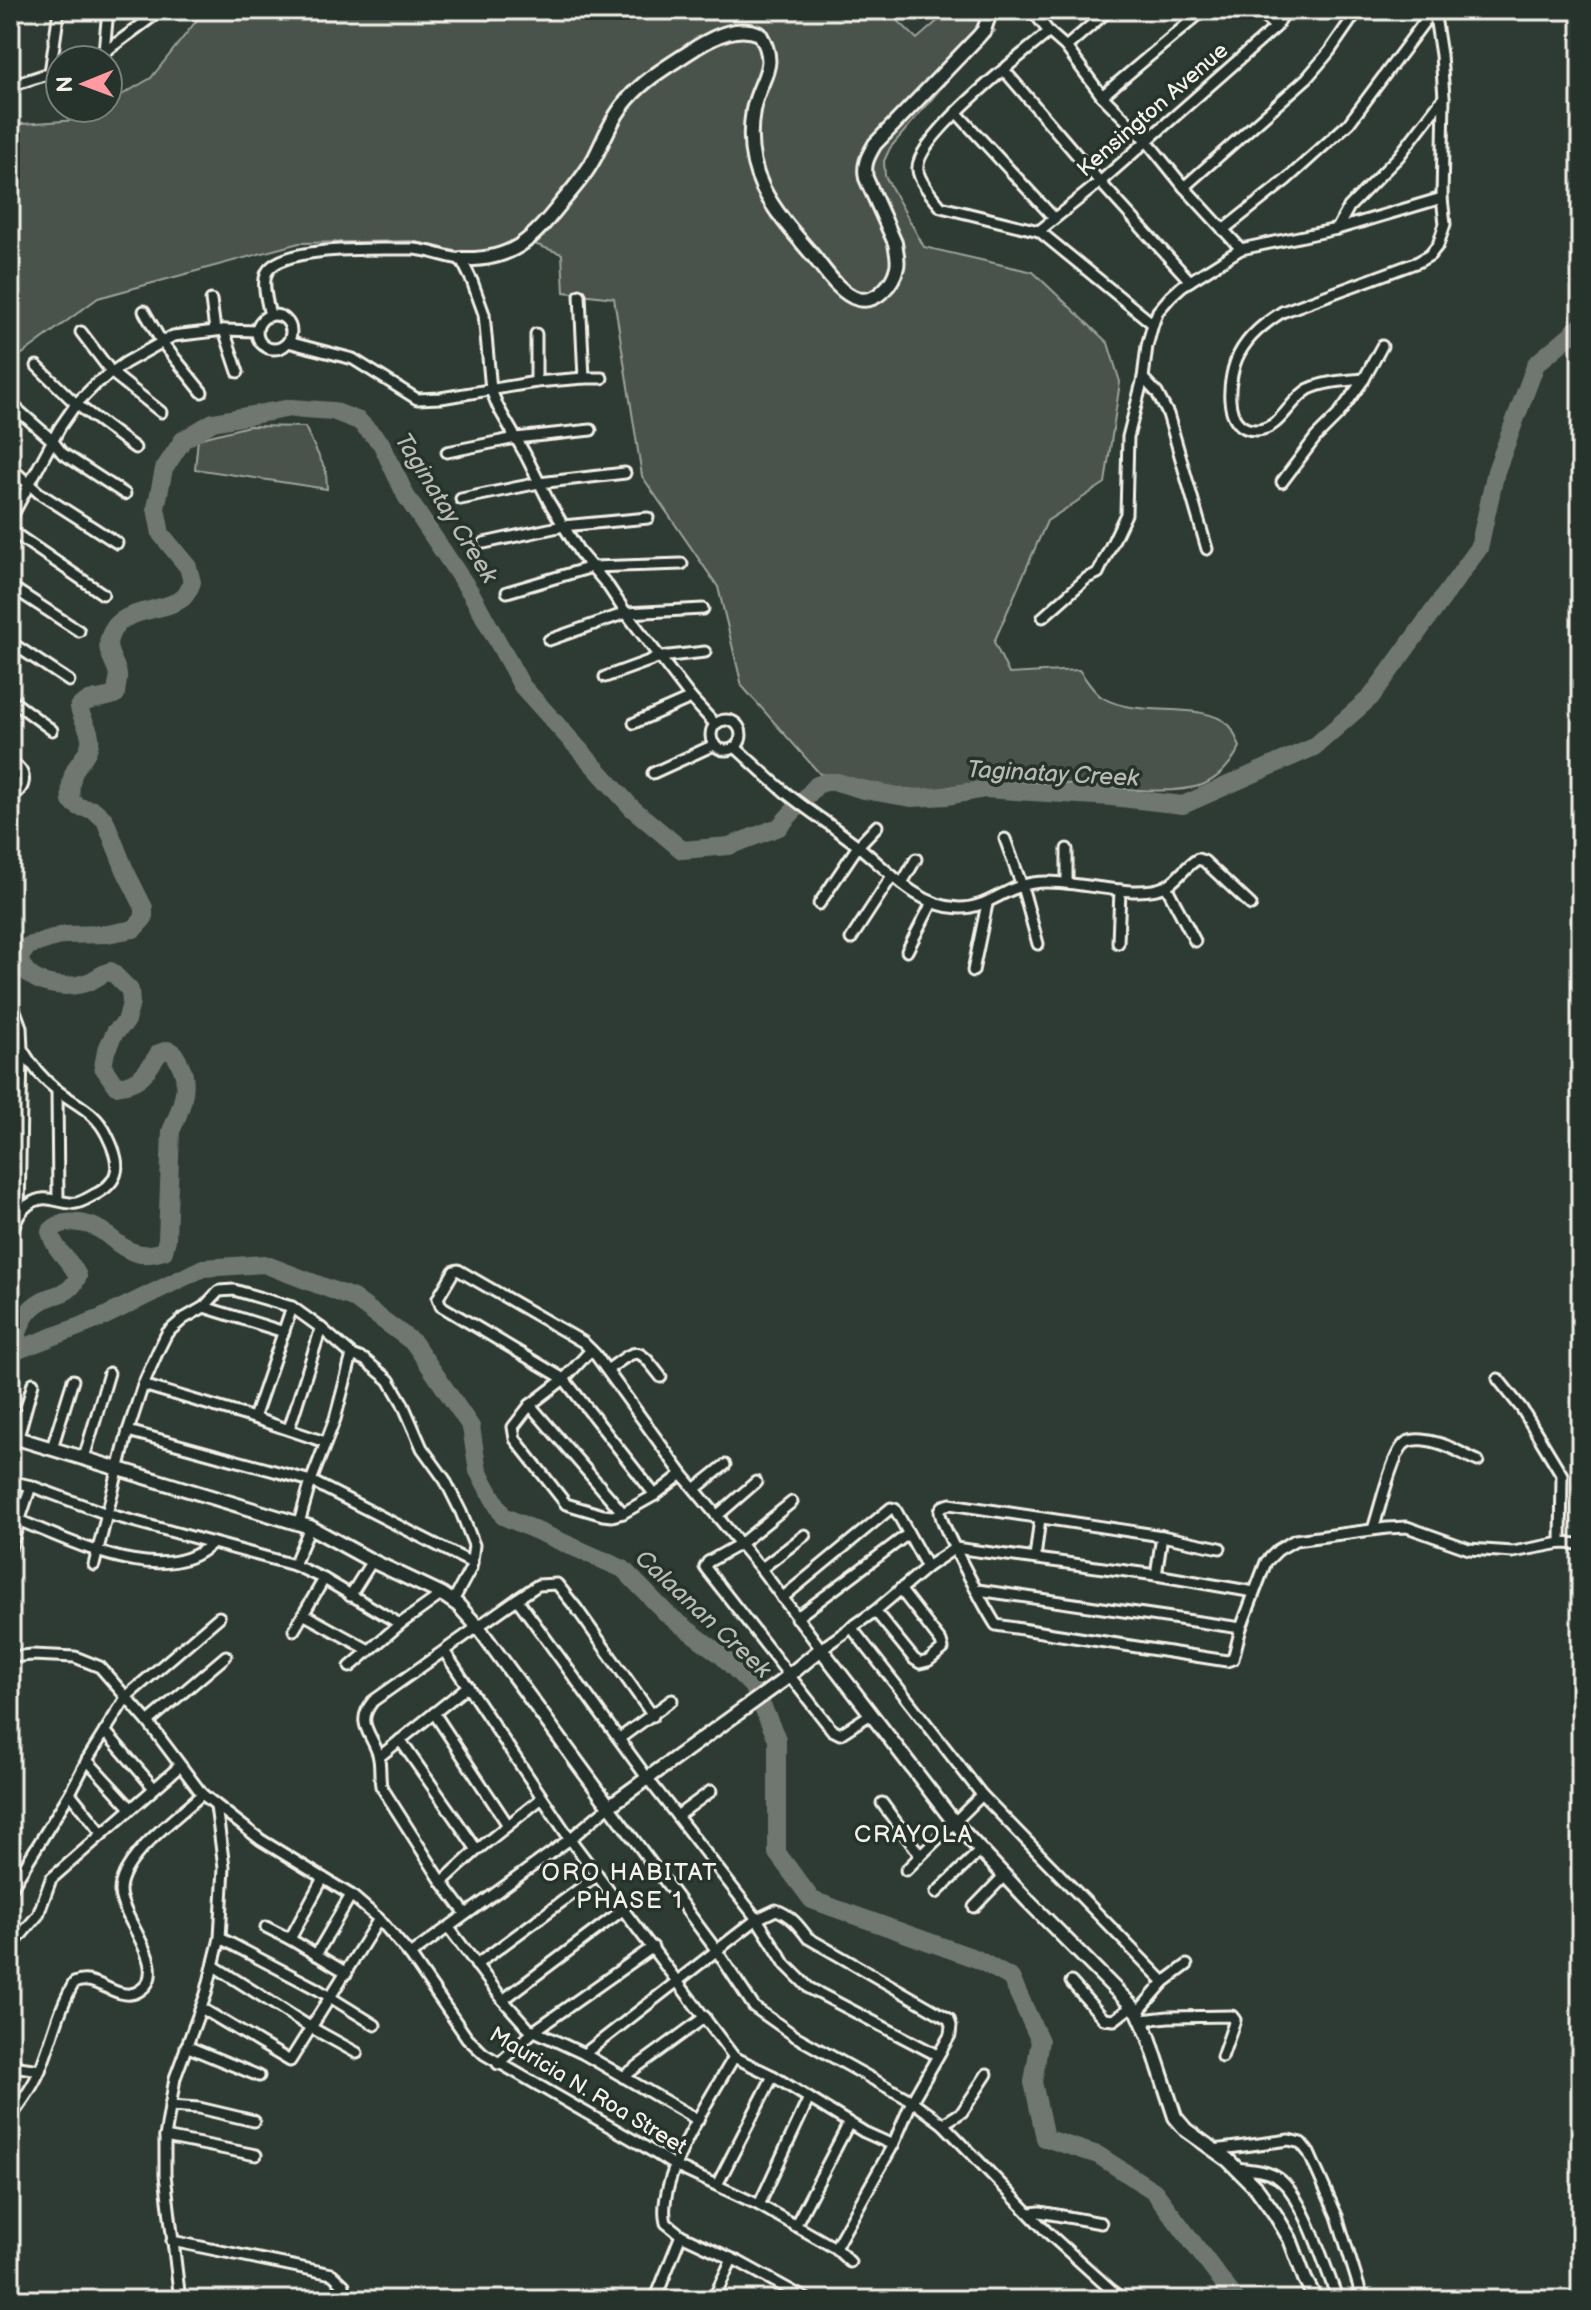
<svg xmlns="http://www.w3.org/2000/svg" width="1591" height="2310" font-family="'Balsamiq Sans',sans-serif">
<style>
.green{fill:#48524c;stroke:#9ea29a;stroke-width:2}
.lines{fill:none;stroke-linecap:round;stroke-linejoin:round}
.river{stroke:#6f7770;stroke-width:18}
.minor-casing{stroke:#f4f1e8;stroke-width:15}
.tertiary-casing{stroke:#f4f1e8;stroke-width:18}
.minor{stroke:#26332d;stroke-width:9}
.tertiary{stroke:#26332d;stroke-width:12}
.labels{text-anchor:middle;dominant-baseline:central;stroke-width:7;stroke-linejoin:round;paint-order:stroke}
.street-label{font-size:22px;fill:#f4f1e8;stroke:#26332d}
.water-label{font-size:24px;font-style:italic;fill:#b8bab2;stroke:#26332d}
.neighbourhood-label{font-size:24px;letter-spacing:2px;fill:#f4f1e8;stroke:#26332d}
</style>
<rect width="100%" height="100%" fill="#2e3b34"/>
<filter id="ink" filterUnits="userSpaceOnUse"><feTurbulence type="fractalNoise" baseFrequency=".0125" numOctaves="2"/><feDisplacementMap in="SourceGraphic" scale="16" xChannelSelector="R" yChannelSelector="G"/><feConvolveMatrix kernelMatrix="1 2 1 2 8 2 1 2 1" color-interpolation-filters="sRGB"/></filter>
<g filter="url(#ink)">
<g class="green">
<path d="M205 10H887L917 39 950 10H978L995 31 964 61 890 148 884 161 885 176 924 247 1033 272 1108 343 1120 382 1105 483 1047 521 994 642 1009 674 1079 670C1086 679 1093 692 1103 698 1140 719 1202 700 1229 725 1234 730 1237 741 1240 747 1231 764 1220 778 1202 785 1167 797 1106 786 1068 784 1036 782 1003 781 971 784 957 785 943 789 928 790 892 792 856 777 820 774L742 686 718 587 642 476 614 298 564 292 562 254 518 238 498 252 477 256 412 241 299 243 98 298 10 363V125L77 120 99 108H108V103L151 78Z"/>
<path d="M249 426 305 427 326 471 327 489 195 469 198 439Z"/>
</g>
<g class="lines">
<g class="river">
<path d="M16 1349C17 1329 24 1310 43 1300 59 1292 70 1296 78 1276 68 1256 57 1255 50 1232 61 1217 88 1222 102 1231 112 1238 121 1248 133 1252 144 1256 153 1254 164 1251L167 1239 171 1131C179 1114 190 1088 182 1069 180 1063 176 1057 173 1052L168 1050 159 1053C146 1073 141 1083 116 1086L103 1067 106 1051 115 1032 126 1022 131 1003 130 990 111 971C102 973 96 979 88 982 65 991 24 985 20 957L28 946 63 935 107 934 134 929 144 918V908L125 870 105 820 94 810 79 807 71 801C70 791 70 780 75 770 80 760 88 755 90 743 92 730 81 720 79 707 90 696 103 701 116 694 116 688 119 680 118 675 116 662 105 652 109 639 118 606 161 614 183 598 187 594 190 588 192 582L188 567 161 534 156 508 164 469 183 440 213 422 291 408 333 411 359 421 381 443 406 496 471 593 522 686 632 808 682 850 729 846 779 827 817 785 826 782H837L864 790 911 798 948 796 985 789 1112 797 1183 805 1314 747 1371 697 1479 548 1496 471 1536 364 1581 326"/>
<path d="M10 1353 99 1319 203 1268 264 1264 353 1298 414 1343 471 1427 478 1471 503 1516 623 1569 668 1615 720 1654 754 1688 777 1739V1853L812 1900 977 1959 1011 1978 1040 2041 1033 2082 1045 2138 1098 2155 1154 2191 1236 2300"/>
</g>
<g class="minor-casing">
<g id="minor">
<path d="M1032 10 1049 32 1066 47 1102 96 1146 140 1184 187 1241 249"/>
<path d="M1256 10 1276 27"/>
<path d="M1049 32C1024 53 913 139 918 170 919 182 934 198 941 207L1039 231 1153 324"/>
<path d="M1066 47 1109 10"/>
<path d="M104 52 108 10"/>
<path d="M94 60 152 17 158 10"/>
<path d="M1004 70 1100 182 1190 281"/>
<path d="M50 73 59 10"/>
<path d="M10 86 50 73 60 72"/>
<path d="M1102 96 1204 10"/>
<path d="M956 112 1054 218"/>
<path d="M1184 187 1307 78 1329 52 1358 10"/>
<path d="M1337 229 1349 207 1399 156 1444 97"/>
<path d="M1223 230 1286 180 1349 123 1433 10"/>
<path d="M1039 231 1100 182 1276 27 1286 10"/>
<path d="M580 295 584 378"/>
<path d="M211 300 215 330"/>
<path d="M144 311 161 341 202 392"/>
<circle cx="274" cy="332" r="17"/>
<path d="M270 316C268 304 261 284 267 272 283 244 383 250 413 249 431 250 444 257 461 259L472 281 484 314 491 390 498 407 525 454 549 502 580 553 608 586 626 613 691 698 715 724"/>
<path d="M224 330 238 372"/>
<path d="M81 332 112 373 161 412"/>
<path d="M288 342 353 359 417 399 441 398 536 382 584 378H602"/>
<path d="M37 366 76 404 135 448"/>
<path d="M1143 378 1157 393 1168 414 1207 549"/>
<path d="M1364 379C1346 381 1326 381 1309 389 1290 399 1281 429 1257 430 1220 431 1228 375 1239 354 1249 335 1265 323 1282 312L1418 262 1430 255 1438 245 1445 224 1442 198 1444 97 1441 55 1434 10"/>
<path d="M536 382V334"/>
<path d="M10 403 52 440 62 453 125 494"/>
<path d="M447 452 516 438 591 430"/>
<path d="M10 467 39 493 117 543"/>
<path d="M1282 482 1316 437 1338 415 1364 379 1382 346"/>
<path d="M461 499 539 483 625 473"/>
<path d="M10 520 60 427 76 404 97 383 125 363 173 336 224 330 257 331"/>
<path d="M10 527 17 535 103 594"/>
<path d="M484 543 563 526 648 518"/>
<path d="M10 586 79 631"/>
<path d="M507 592 592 567 682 564"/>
<path d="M1043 617 1087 578 1098 573 1126 514 1128 437 1143 378 1147 346 1153 324 1158 311 1171 296 1182 286 1241 249 1337 229 1442 198"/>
<path d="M549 640 626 613 703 609"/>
<path d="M10 642 69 681"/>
<path d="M605 677 660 657 705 652"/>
<path d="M10 699 52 730"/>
<circle cx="726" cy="735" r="15"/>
<path d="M634 723 691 698"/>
<path d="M735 747C752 762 768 778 785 792 808 811 834 827 858 846 888 870 918 907 959 908 987 909 1007 886 1033 883 1070 877 1134 901 1166 886 1178 880 1186 865 1198 859L1204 861 1251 905"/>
<path d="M10 762C28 770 28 789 10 797"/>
<path d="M653 773 714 745"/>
<path d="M10 814 12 844 10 852"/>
<path d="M1005 839 1022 886 1038 944"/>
<path d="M1067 849V883"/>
<path d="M902 883 916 859"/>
<path d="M1166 886 1195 941"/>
<path d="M819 904 858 846 877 826"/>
<path d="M851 939 892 876"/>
<path d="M1118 943 1120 890"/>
<path d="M907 951 932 903"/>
<path d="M973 971 987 904"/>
<path d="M10 997 21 1027 22 1049 19 1214"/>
<path d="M10 1049H22"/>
<path d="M57 1090 58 1199"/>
<path d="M10 1236C15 1225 18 1212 28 1205 47 1191 58 1205 76 1203 83 1202 91 1196 98 1193 124 1178 119 1159 107 1135 96 1112 77 1105 58 1091 42 1079 32 1066 22 1049"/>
<path d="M204 1307 284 1332"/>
<path d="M591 1350 564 1379 530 1405 513 1427 515 1439 566 1504 603 1515 612 1516 623 1513 655 1495 682 1474"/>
<path d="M607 1370C639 1348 636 1345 661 1377"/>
<path d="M1498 1379 1522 1409 1562 1475 1561 1543"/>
<path d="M143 1385 254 1418 325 1442"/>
<path d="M530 1405 623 1513"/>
<path d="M254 1418 292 1307"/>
<path d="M289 1429 321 1328"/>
<path d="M128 1431 311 1481 472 1563"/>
<path d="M18 1437 33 1383"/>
<path d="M52 1448 73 1380"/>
<path d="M84 1458 109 1373"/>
<path d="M10 1481 31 1486 107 1514 294 1565 324 1579 400 1624"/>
<path d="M695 1489 725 1465"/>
<path d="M655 1495 564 1379 441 1306 438 1298 454 1271 458 1270 583 1342 595 1354 682 1474 761 1569 821 1649 875 1611 927 1567 955 1548 1156 1575 1254 1592"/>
<path d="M792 1502 740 1544 708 1562 705 1567 707 1570 832 1730 840 1734 871 1714"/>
<path d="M718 1515 756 1482"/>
<path d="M20 1521C72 1541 165 1590 212 1543"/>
<path d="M299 1523 311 1481 335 1419 352 1355"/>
<path d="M1373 1529C1379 1513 1393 1448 1407 1442 1415 1438 1429 1440 1438 1443 1451 1446 1465 1456 1478 1461"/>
<path d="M1220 1548 1162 1536 950 1504C944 1506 942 1505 940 1511 938 1521 987 1611 996 1625L1227 1661 1233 1659 1241 1628 1266 1562 1278 1550 1295 1540 1387 1528 1407 1527 1469 1549 1513 1552 1561 1543 1581 1544"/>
<path d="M10 1549 31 1486"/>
<path d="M1035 1558 1040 1518"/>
<path d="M94 1565 128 1431 143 1385 158 1351 167 1333 183 1319 204 1307 219 1291 234 1290 292 1307 321 1328 352 1355 365 1360 389 1380 402 1402 422 1448 445 1480 461 1512 474 1545 471 1568 453 1601"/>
<path d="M294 1565 310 1527"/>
<path d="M761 1569 805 1535"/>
<path d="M1156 1575 1162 1536"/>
<path d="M978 1590 1241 1628"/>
<path d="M350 1596 372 1561"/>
<path d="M782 1598 891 1508 895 1509 927 1567"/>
<path d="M517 1599 648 1779 757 1919 786 1965 809 1988 937 2055"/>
<path d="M875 1611 914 1659 920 1663 928 1661 943 1649 941 1642 900 1589"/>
<path d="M305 1615 369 1650"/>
<path d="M796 1618 908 1534"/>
<path d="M851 1627 982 1795 1164 1982"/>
<path d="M294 1630 324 1579"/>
<path d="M444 1651 570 1839 734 2057 773 2076 864 2132 893 2145"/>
<path d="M10 1657 32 1655 75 1657 100 1667 148 1722 202 1794 261 1840 351 1895 379 1919 410 1955 467 2038 484 2054 642 2145 675 2166 759 2205 835 2248 893 2145 912 2101 950 2035 951 2026 949 2019 808 1938C799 1926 791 1915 776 1910L757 1919 584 2054"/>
<path d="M350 1667 400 1624 442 1594"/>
<path d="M434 1713 508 1825"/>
<path d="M148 1722 226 1656"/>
<path d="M105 1731 154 1788"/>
<path d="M620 1738 672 1700"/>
<path d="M400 1740 477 1850"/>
<path d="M379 1757 468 1686"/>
<path d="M87 1760 131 1808"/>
<path d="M70 1793 102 1833"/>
<path d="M882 1803 920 1855"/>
<path d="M677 1816 711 1791"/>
<path d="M906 1870 982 1795"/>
<path d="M442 1882 477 1850 542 1798"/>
<path d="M10 1890 70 1793 87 1760 127 1696 219 1617"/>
<path d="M936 1893 980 1851"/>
<path d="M974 1907 1004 1876"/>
<path d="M466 1914 442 1882 381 1786C379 1775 381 1764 378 1754 371 1732 355 1723 373 1701L517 1599 538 1585 557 1584 577 1609 653 1716"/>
<path d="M266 1927 290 1939 347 1973"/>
<path d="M449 1928 503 2000 528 2028 584 2054 698 2120"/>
<path d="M220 1938 317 1989 375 2025"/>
<path d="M290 1939 323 1878"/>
<path d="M10 1948 38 1915 51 1879 180 1766"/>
<path d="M316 1955 351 1895"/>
<path d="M410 1955 570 1839 609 1806 717 1951 754 2007 795 2036 912 2101 943 2124 1047 2232 1119 2297"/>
<path d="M476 1965 598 1875"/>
<path d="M214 1966 310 2027 357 2053"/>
<path d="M1071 1982 1104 2019 1114 2020 1132 2006"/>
<path d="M503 2000 624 1909"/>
<path d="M201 2008 290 2061 379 1919"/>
<path d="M1138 2012 1164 1982 1187 1965"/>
<path d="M1142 2020 1168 2017 1232 2016 1235 2020 1222 2057"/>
<path d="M186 2046 259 2076"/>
<path d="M10 2060 19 2067 40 2070"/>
<path d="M498 2064 534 2031 653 1947"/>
<path d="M623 2077 705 2017"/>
<path d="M170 2106 199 2108 254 2121"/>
<path d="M10 2118C21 2103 33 2087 40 2070 52 2041 58 2010 74 1983 96 1972 118 2004 139 1991 173 1971 120 1918 120 1891 120 1857 178 1817 202 1794"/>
<path d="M943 2124 962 2112 987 2074"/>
<path d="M165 2137 256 2155"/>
<path d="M1214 2150 1289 2140 1301 2143 1309 2153 1337 2216 1363 2300"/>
<path d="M1236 2168C1250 2170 1266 2170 1278 2178 1304 2196 1326 2270 1338 2300"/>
<path d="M717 2185 773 2076"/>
<path d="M759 2205 809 2098"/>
<path d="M1030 2213 1040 2212 1101 2223"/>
<path d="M795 2226 849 2123"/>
<path d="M681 2235 739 2262 808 2300"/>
<path d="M172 2241 332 2274 344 2285 346 2300"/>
<path d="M835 2248 850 2262"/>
<path d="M180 2300 165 2175V2137L175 2078 206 1994 220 1938 224 1867 216 1806"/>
<path d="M655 2300 681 2235 666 2223C655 2180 712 2095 734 2057"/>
<path d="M713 2300 732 2259"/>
</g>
</g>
<g class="tertiary-casing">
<g id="tertiary">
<path d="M461 259C512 261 532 240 562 202 574 188 586 174 595 157 605 137 613 116 628 99 647 77 673 63 697 47 717 35 738 25 760 34 780 68 759 78 753 110 742 173 771 207 810 252 823 267 838 293 858 299 876 304 893 284 897 267 899 260 896 250 895 243L866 178C863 164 868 156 875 144L978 37 984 30 991 10"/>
<path d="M10 1436 310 1527 372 1561 442 1594 458 1605 478 1627 609 1806 781 1682 821 1649 954 1822 1029 1902 1138 2012 1149 2037 1175 2117 1186 2130 1228 2160 1257 2189 1275 2214 1290 2239 1305 2279 1316 2300"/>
</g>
</g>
<use href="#minor" class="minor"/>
<use href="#tertiary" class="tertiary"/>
</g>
</g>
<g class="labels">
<g class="street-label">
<text transform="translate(1153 110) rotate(-41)">Kensington Avenue</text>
<text transform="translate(588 2091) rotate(31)">Mauricia N. Roa Street</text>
</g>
<g class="water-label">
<text transform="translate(446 508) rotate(58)">Taginatay Creek</text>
<text transform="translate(1053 774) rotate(3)">Taginatay Creek</text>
<text transform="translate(703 1614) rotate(43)">Calaanan Creek</text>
</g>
<g class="neighbourhood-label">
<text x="914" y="1834">CRAYOLA</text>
<text x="630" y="1872">ORO HABITAT<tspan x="630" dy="28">PHASE 1</tspan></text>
</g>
</g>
<rect width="1591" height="2310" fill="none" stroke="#26332d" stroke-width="40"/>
<rect x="20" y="20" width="1551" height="2270" fill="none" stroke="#f4f1e8" stroke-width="3" filter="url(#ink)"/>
<g transform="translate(84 84) rotate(269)"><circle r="38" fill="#26332d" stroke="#787f78" stroke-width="2"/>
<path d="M0-6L14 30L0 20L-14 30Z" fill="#ff9aa2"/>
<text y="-12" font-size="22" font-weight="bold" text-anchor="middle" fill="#f4f1e8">N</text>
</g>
</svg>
